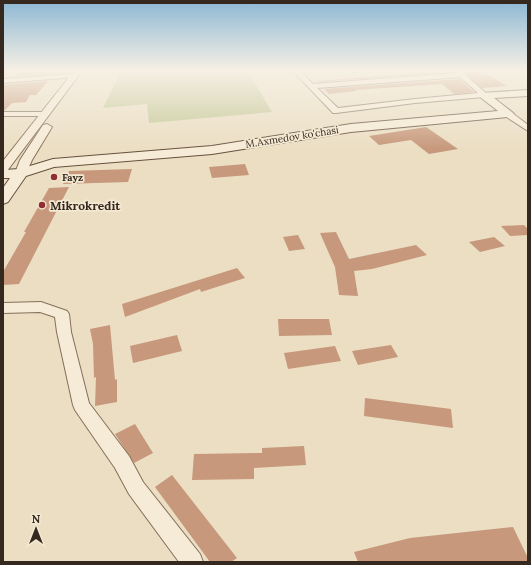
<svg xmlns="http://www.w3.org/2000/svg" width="531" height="565" font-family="Lora,serif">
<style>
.green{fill:#c4c898}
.building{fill:#c7987b}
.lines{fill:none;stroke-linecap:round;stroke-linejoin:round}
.minor-casing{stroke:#846f5b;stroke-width:2}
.tertiary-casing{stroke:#846f5b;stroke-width:2}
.secondary-casing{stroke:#66513e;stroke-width:2}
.minor{fill:#f6ebd6;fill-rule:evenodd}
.tertiary{fill:#f6ebd6;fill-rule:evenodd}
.secondary{fill:#f6ebd6;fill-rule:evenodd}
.poi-dot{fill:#8f2f33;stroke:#f3e8d2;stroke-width:1.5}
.labels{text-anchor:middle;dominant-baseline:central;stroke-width:3.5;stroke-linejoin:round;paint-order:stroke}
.far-street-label{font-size:10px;fill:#35281e;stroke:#f3e8d2}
.far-poi-label{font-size:10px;font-weight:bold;fill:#35281e;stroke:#f3e8d2;text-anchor:start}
.poi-label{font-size:12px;font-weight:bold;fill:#35281e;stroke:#f3e8d2;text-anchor:start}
</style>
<rect width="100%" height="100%" fill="#ebdec3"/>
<path class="green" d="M121 71H248L272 112 149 123 147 104 103 108Z"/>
<g class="building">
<path d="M56 71 54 74 17 76 20 72Z"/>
<path d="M443 71 453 72 317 82 316 81Z"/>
<path d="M463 71H482L507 86 482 88Z"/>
<path d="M459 79 474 92 454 94 442 84 355 90 356 91 329 94 324 89Z"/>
<path d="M48 81 36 95H30L26 102 12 103 5 110H3V85Z"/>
<path d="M426 127 458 149 429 154 411 140 379 145 369 136Z"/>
<path d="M245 164 249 175 212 178 209 167Z"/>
<path d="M132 169 128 182 63 184 69 171Z"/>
<path d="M69 187 19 284 3 285V272L26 232H24L49 188Z"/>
<path d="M524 225 528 229V235L510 236 501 226Z"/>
<path d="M336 232 349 259 416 245 427 255 372 269 354 271 358 296 339 295 335 267 320 233Z"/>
<path d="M298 235 305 249 289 251 283 237Z"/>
<path d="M494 237 505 246 480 252 469 242Z"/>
<path d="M237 268 245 278 201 292 200 289 125 317 122 304Z"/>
<path d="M278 319H329L332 335 279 336Z"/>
<path d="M110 325 115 380 117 379V402L95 406 96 377 94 378 93 344 90 329Z"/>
<path d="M177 335 182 351 133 363 130 346Z"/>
<path d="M391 345 398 357 358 365 352 351Z"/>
<path d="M335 346 341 361 288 369 284 353Z"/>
<path d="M365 398 451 409 453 428 364 416Z"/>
<path d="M135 424 153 453 134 463 115 434Z"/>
<path d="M304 446 306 465 254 468V479L192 480 194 454 262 453V448Z"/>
<path d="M172 475 237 558 231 562H210L155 487Z"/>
<path d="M513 527 528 558V562H358L354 552 410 538Z"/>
</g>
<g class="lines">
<g class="minor-casing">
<g id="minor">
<path d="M293 71H300L313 84 456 73 454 71H461L488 95 484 97 415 103 336 113H333ZM460 77 478 93 415 99 338 108 317 88Z"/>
<path d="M74 74 77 76 76 77 3 83V79Z"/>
<path d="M3 112H45L49 114 45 116H3Z"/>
<path d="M505 112H511L528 125V131L505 116Z"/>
<path d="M41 302 67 311 69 314 71 332 89 403 129 456 143 482 200 554 203 562H179L129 494 115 468 75 410 73 405 57 332 55 317 40 312 3 313V303Z"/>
</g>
</g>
<g class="tertiary-casing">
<g id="tertiary">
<path d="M74 71H82L7 171 3 173V161Z"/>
<path d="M47 124 52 127 32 160 25 176H17L15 173 20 160 43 125Z"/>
</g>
</g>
<g class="secondary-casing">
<path id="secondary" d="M528 90V96L494 98 512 112 514 114 512 116 508 117 351 132 212 154 54 167 26 176 8 202 3 204V188L10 178H3V170L20 169 53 159 212 146 351 124 498 111 480 97 479 95 480 93Z"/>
</g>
<use href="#minor" class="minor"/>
<use href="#tertiary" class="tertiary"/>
<use href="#secondary" class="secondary"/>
</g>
<linearGradient id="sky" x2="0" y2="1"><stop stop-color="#8db8d4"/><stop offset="0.47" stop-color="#f6f0e4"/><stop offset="1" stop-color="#f6f0e4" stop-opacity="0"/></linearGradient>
<rect width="531" height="150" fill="url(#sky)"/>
<g class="poi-dot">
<circle cx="54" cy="177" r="4"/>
<circle cx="42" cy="205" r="4"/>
</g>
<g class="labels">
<g class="far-street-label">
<text transform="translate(292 137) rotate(-9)">M.Axmedov ko'chasi</text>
</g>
<g class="far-poi-label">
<text x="62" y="177">Fayz</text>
</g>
<g class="poi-label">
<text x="50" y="205">Mikrokredit</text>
</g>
</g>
<rect width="531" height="565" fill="none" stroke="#35281e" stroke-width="8"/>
<g transform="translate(36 529)" stroke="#f3e8d2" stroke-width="3" paint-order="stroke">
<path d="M0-3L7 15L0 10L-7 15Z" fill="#35281e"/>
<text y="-6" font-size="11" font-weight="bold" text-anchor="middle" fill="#35281e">N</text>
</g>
</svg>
